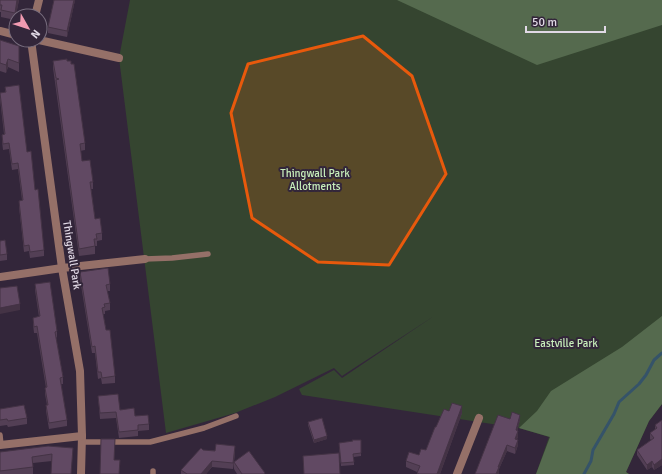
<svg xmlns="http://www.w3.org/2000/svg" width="662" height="474" font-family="Signika,sans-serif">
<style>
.green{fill:#354530}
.forest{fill:#556a4e}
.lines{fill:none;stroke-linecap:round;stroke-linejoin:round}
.stream{stroke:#355369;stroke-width:3}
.service{stroke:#957068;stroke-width:5.5}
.minor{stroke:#957068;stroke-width:8}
.wall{fill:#533f55}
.shaded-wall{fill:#443345}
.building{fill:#614963;stroke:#443345}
.marked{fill:#e8590c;fill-opacity:0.2;stroke:#e8590c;stroke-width:3;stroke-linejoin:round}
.labels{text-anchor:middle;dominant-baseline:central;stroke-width:4;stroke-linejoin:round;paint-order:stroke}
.park-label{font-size:11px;fill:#c8efbb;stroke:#33263a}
.street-label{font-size:11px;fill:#e1d9e6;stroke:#33263a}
</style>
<rect width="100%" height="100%" fill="#33263a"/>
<path class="green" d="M130 0H662V404L649 421 626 472 629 474H536L549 437 519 428 302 395 299 389 334 370 342 378 434 316 342 376 334 368 275 397 235 413 166 433 119 58Z"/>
<g class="forest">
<path d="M397 0H662V25L537 65Z"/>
<path d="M662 316V404L649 421 626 472 629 474H536L550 437 519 428 537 411 551 391 622 347Z"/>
</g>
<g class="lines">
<path class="stream" d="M584 474 591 461 593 450 614 414 619 402 639 384 646 375 654 360 662 353"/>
<g class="service">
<path d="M145 259 172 258 208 254"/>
<path d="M0 435 1 445"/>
<path d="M82 442H150L204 428 236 416"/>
<path d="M153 474V471"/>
</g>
<g class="minor">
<path d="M35 16 39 0"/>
<path d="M0 31 16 35"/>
<path d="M31 40 62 268 80 371 82 436 81 474"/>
<path d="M39 40 119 58"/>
<path d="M0 277 62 268 145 259"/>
<path d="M0 445 82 436"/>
<path d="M457 474 479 418"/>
</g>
</g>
<g class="wall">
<path d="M0 0H19L15 20 1 17V12H0Z"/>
<path d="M54 0H75L67 37 48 33V27Z"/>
<path d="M0 40 19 63V72L8 67 6 73 0 71Z"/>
<path d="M53 61 85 143V150L80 151 82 161 93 182V189H91L95 219 102 233V240L97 241V246H95V254L79 256 53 68Z"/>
<path d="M5 87 27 152 35 190 44 250V256L30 258 29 251 24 252 19 207V201L22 200 18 169 12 170 9 149 3 150 2 141V135L4 134 0 99V93L5 92Z"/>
<path d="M0 241 7 254V260L0 261Z"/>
<path d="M80 272 110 284V291H107L110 303V310L105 311V314H103L115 376V383L102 384 101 378 98 379 95 353H92L80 279Z"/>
<path d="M35 284 57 331V337L56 338 63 377V384H61L67 420V426L49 429 46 411V405H47L45 394V388H46L37 333H34L33 324V318L39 317 35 290Z"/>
<path d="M98 396 120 410 135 416 149 424V430L138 431V436L119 438 116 418 100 419Z"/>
<path d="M0 409 27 418V424L8 427 7 425 0 426Z"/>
<path d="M449 411 462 413 440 474H417V472L406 467V461L419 455 426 450 436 427Z"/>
<path d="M510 419 520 420 517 431 518 437 517 439 518 445 515 454 507 451 499 469V474H475Z"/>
<path d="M662 420V465L654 470 652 467 647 470 637 455V450L651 440 650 439V433L655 430V425Z"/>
<path d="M308 422 327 439 314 443 308 425Z"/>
<path d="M361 440V456L354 457V465L341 466 339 446 353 441Z"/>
<path d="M203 450 235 452 234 462 265 474H237L234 469V464L233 469 212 467 206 474H181V470Z"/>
<path d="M0 452 73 454 52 461 33 463V474H0Z"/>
</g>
<g class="shaded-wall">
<path d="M17 0H19L15 20V13Z"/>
<path d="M74 0H75L67 37V31Z"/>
<path d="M8 59V67L6 73V65Z"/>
<path d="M20 304V310L0 314V308Z"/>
<path d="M462 406V413L440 474H437Z"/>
<path d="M520 415V420L516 436V430Z"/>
<path d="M518 431V437L515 444V439Z"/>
<path d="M327 436V439L314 443V440Z"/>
<path d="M518 440V445L515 454V448Z"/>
<path d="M507 445V451L499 469V474H496L498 467Z"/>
<path d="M235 446V452L233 469V463Z"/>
<path d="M662 459V465L654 470V465Z"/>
<path d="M212 461V467L206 474H201Z"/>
<path d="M652 461V467L647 470V465Z"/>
</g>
<g class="building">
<path d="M0 0H17L15 13 1 10 2 5H0Z"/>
<path d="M54 0H74L67 31 48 27Z"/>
<path d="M0 40 19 46V63L8 59 6 65 0 63Z"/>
<path d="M67 59V61H71V64H74L85 143 80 144 82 161 90 160 93 182H90L95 219 100 218 102 233 96 234 97 239H94L95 246 79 249 56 80 59 79 56 78 53 61Z"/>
<path d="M19 85 27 152 31 151 35 190 38 189 44 250 30 252 29 245 24 246 19 201 23 200 18 163 12 164 9 143 3 144 2 135 5 134 0 93 6 92 5 87Z"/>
<path d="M5 240 7 254 0 255V241Z"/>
<path d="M108 268 110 284 106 285 110 303 104 304 105 307 102 308 106 330H110L115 376 102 378 101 372H98L95 346 92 347 80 272Z"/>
<path d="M50 282 57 331 55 332 63 377 60 378 67 420 49 423 46 405H48L45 388 47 387 37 326 34 327 33 318 40 316 35 284Z"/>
<path d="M17 286 20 304 0 308V288Z"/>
<path d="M118 394 120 410 134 408 135 416 148 415 149 424 138 425V430L119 432 116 412 100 413 98 396Z"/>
<path d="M452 403 462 406 437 474H419L417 473 420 466 406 461 409 452 419 455 421 449 426 450 435 427H436L444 409 449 411Z"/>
<path d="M24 405 27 418 8 421 7 419 0 420V409Z"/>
<path d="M512 412 520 415 516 430 518 431 515 439 518 440 515 448 507 445 498 467H499L496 474H475L498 415 510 419Z"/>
<path d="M322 418 327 436 314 440 308 422Z"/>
<path d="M662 420V459L654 465 652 461 647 465 637 450 654 438 650 433 657 428 655 425Z"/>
<path d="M101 439H115L114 460H120L119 474H100Z"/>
<path d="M352 440H361V453L353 454 354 462 341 463 339 443 353 441Z"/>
<path d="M216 444 235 446 233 463 212 461 201 474H187L181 470 201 448 203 450 215 451Z"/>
<path d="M48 446 73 448 71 474H51L52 454 32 457 33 467 0 471V452Z"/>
<path d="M249 451 265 473 264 474H242L234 462Z"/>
<path d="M339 453 340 474H304L303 456Z"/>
</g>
<path class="marked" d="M363 36 412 76 446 174 389 265 318 262 252 218 231 113 248 64Z"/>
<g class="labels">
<g class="park-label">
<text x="315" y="173">Thingwall Park<tspan x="315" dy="13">Allotments</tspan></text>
<text x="566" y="343">Eastville Park</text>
</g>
<g class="street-label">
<text transform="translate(72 255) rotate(81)">Thingwall Park</text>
</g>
</g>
<g transform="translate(28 28) rotate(129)"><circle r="19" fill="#33263a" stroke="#796e7f"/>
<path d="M0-3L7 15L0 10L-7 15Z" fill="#f19ab1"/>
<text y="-6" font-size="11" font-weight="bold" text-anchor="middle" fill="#e1d9e6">N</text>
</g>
<path d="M526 26v6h79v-6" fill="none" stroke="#e1d9e6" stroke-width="2"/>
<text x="532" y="26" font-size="12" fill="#e1d9e6" stroke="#33263a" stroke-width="3" paint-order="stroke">50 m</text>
</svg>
